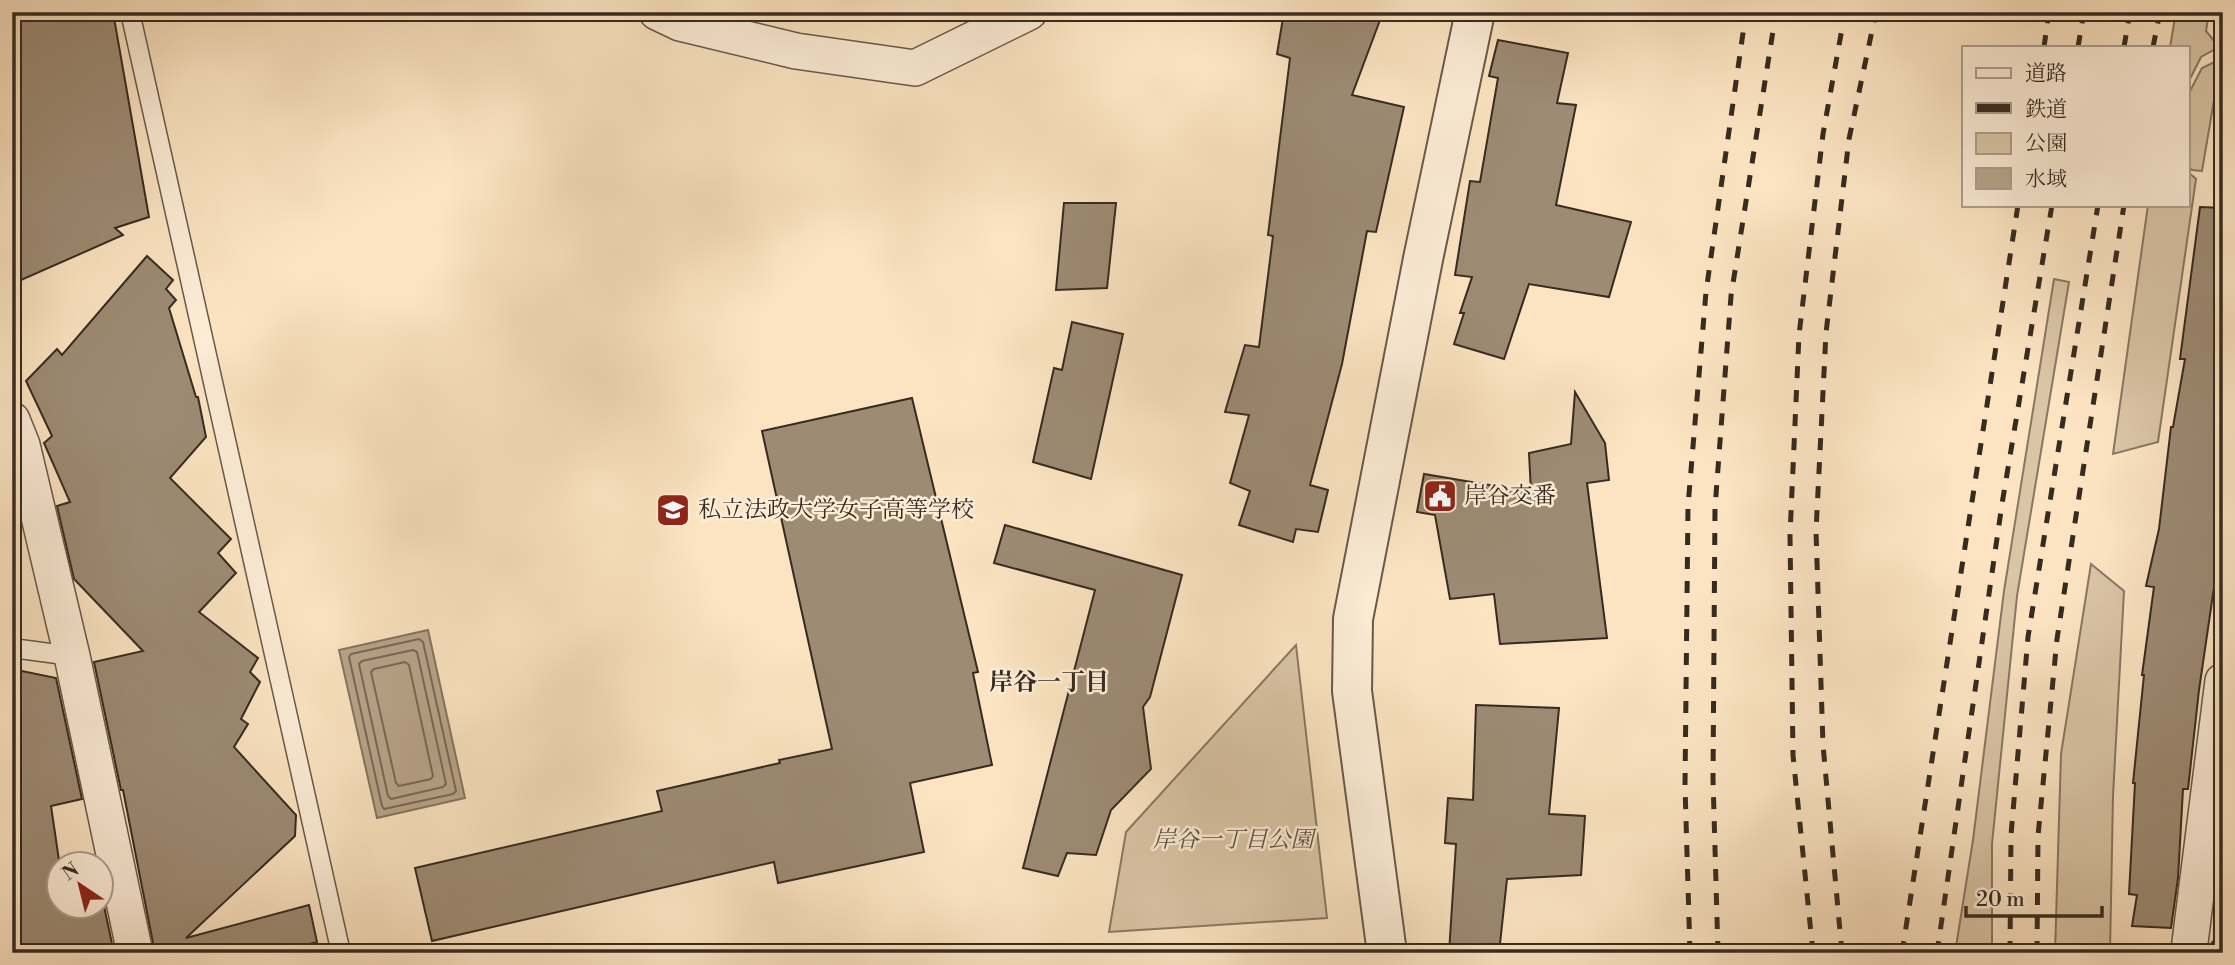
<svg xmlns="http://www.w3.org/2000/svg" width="2235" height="965" font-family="'Libre Bodoni','Noto Serif JP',serif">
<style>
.green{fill:#dac5a6;stroke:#887863;stroke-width:2}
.water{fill:#b9a58b;stroke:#857460;stroke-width:2}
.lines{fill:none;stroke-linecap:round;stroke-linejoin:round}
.shore{stroke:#786856;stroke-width:2}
.building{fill:#9d8b74;stroke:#362b20;stroke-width:2}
.service-casing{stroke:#685948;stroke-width:21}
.minor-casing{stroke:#685948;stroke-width:38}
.tertiary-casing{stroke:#685948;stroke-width:42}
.service{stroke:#fdedd7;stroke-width:18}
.minor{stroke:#fdedd7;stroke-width:35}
.tertiary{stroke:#fdedd7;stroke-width:38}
.rail{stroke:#362b20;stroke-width:5;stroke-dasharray:12 12;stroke-linecap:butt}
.labels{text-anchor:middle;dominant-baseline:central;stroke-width:5;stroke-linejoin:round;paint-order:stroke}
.poi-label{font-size:23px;fill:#362b20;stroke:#fdedd7;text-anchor:start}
.park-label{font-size:23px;font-style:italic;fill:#5f5242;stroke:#fdedd7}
.neighbourhood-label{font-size:24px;font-weight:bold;fill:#362b20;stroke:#fdedd7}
</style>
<rect width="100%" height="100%" fill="#fce4c2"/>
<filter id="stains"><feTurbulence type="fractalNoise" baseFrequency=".00286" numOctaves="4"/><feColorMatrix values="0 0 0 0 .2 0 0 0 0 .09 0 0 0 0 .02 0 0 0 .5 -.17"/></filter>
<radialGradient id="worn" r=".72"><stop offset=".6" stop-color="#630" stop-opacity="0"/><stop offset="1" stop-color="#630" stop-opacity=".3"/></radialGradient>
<g class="green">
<path d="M2176 12H2209L2206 31 2219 47 2201 57 2188 83V47H2170Z"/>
<path d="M2221 59 2202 171 2192 170 2188 166V95L2202 68Z"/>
<path d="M2188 172 2196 179 2158 442 2113 454 2148 205H2188Z"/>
<path d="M2054 279 2069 282 2017 596 1992 844V953H1955L1973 840 2004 591Z"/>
<path d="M2091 564 2124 591 2113 796 2110 953H2055L2061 754Z"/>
<path d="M1296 645 1327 918 1109 932 1126 832Z"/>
</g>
<path class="water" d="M428 630 465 798 377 818 339 650Z"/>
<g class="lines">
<g class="shore">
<path d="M419 639 423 642 456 791 453 794 384 809 382 806 349 657 351 654Z"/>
<path d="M413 650 417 652 446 784 443 787 391 799 388 796 359 664 362 661Z"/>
<path d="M405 662 409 665 433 776 431 779 399 786 396 783 371 672 374 669Z"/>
</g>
</g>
<g class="building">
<path d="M12 12H113L149 217 115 228 123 235 12 284V73L21 71 12 32Z"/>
<path d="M1284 12H1383L1352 95 1404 107 1376 232 1367 231 1342 364 1310 485 1328 490 1318 532 1296 529 1293 542 1239 525 1250 491 1230 483 1249 415 1225 412 1245 345 1259 347 1273 236 1268 235 1290 58 1277 54Z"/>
<path d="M1498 40 1568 53 1557 103 1576 105 1556 205 1631 222 1609 297 1529 284 1504 359 1454 344 1464 313H1460L1472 277 1455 275 1470 181 1480 182 1498 78 1489 76Z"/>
<path d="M1064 203H1116L1107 288 1056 290Z"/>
<path d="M2200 207 2223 208V526L2199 690 2188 789H2183L2178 878 2171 928 2132 926 2137 895 2129 894 2135 783H2133L2144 675H2142L2154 587 2146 586 2159 529 2171 427H2173L2185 359H2180Z"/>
<path d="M147 256 173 280 166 289 176 300 169 308 196 397H198L206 437 170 478 231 539 218 553 236 573 199 612 258 658 250 672 260 682 241 719 248 724 234 747 296 815 295 836 186 938 309 905 317 942 276 953H175L174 948 155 953 123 790H121L94 662 143 651 74 579 57 506 70 502 44 443 52 436 26 381 57 349 62 355Z"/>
<path d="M1072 322 1123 334 1091 479 1033 462 1054 368 1062 370Z"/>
<path d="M1575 392 1605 443 1609 480 1587 483 1607 638 1500 644 1494 594 1450 599 1435 515 1417 512 1424 474 1531 492 1529 453 1571 444Z"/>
<path d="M912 398 978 672 973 673 992 765 910 783 924 852 778 883 774 862 432 941 415 868 662 811 657 791 780 763 779 760 832 749 762 431Z"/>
<path d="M1005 525 1182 575 1150 697 1143 707 1151 769 1111 810 1096 855 1067 853 1058 876 1023 868 1095 590 994 563Z"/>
<path d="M12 669 56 678 82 799 51 806 60 867V906H104L114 953H19L12 910Z"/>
<path d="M1476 705 1559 708 1549 814 1585 816 1581 875 1507 879 1499 953H1449L1456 844 1445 843 1448 798 1473 800Z"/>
</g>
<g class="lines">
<g class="service-casing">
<g id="service">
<path d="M130 12 341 953"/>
<path d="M12 648 72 656"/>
</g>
</g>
<g class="minor-casing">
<g id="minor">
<path d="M657 12 680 23 796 51 915 68 1029 12"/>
<path d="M12 420 22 445 72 656 135 953"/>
<path d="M2189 950 2223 681"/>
</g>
</g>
<g class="tertiary-casing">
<path id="tertiary" d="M1387 953 1352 691 1353 619 1423 259 1475 12"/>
</g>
<use href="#service" class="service"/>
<use href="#minor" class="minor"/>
<use href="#tertiary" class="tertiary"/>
<g class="rail">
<path d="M2044 47 2049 12"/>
<path d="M2078 47 2084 12"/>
<path d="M2124 47 2130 12"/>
<path d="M2153 47 2160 12"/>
<path d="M1690 953 1685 786 1688 506 1706 292 1746 12"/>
<path d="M1718 953 1713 779 1715 508 1731 296 1776 12"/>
<path d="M1813 953 1793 755 1790 535 1799 335 1823 134 1845 12"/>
<path d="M1842 953 1823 745 1816 531 1826 333 1849 139 1876 12"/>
<path d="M1902 953 2018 205"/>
<path d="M1937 953 2002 504 2052 205"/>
<path d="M2010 953 2011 835 2028 637 2098 205"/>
<path d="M2037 953 2038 836 2057 639 2124 205"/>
<path d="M2212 953 2223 887"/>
</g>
</g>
<defs>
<g id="civic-square" transform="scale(1.75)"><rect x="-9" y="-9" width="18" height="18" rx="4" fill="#8f2418" stroke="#fdedd7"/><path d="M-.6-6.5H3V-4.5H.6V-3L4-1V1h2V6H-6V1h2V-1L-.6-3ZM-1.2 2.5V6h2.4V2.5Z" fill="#fff"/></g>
<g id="school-square" transform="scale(1.75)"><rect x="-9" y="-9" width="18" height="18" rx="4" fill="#8f2418" stroke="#fdedd7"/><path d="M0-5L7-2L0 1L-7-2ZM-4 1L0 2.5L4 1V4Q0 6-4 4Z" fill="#fff"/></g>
</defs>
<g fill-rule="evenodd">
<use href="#civic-square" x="1440" y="496"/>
<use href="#school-square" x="673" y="510"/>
</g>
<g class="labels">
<g class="poi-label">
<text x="1464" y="496">岸谷交番</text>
<text x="698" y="510">私立法政大学女子高等学校</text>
</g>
<g class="park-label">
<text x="1233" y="840">岸谷一丁目公園</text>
</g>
<g class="neighbourhood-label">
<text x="1049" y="683">岸谷一丁目</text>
</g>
</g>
<rect width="2235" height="965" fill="none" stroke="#fce4c2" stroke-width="42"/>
<rect x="14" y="14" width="2207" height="937" fill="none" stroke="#362b20" stroke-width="3.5"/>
<rect x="21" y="21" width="2193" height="923" fill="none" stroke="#362b20" stroke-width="2"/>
<rect x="1962" y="46" width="228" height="161" fill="#fdedd7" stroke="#ad9f8e" stroke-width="2"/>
<rect x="1976" y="68" width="35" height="10" fill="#fdedd7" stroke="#ad9f8e" stroke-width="2"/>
<text x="2025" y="80" font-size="21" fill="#362b20">道路</text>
<rect x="1976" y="103" width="35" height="10" fill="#362b20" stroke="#ad9f8e" stroke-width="2"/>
<text x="2025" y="116" font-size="21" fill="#362b20">鉄道</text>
<rect x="1976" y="133" width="35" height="21" fill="#dac5a6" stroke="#ad9f8e" stroke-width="2"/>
<text x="2025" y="150" font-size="21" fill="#362b20">公園</text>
<rect x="1976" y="168" width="35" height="21" fill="#b9a58b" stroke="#ad9f8e" stroke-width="2"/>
<text x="2025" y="186" font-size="21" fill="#362b20">水域</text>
<g transform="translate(80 885) rotate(325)"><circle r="33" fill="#fdedd7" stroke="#ad9f8e" stroke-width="2"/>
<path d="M0-5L12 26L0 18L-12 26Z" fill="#8f2418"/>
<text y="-10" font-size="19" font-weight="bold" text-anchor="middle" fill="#362b20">N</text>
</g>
<path d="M1966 906v10h136v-10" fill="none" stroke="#362b20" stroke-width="3.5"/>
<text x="1976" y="906" font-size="21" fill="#362b20" stroke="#fdedd7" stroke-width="5" paint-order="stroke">20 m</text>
<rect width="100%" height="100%" filter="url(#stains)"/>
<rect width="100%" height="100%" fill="url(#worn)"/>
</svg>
